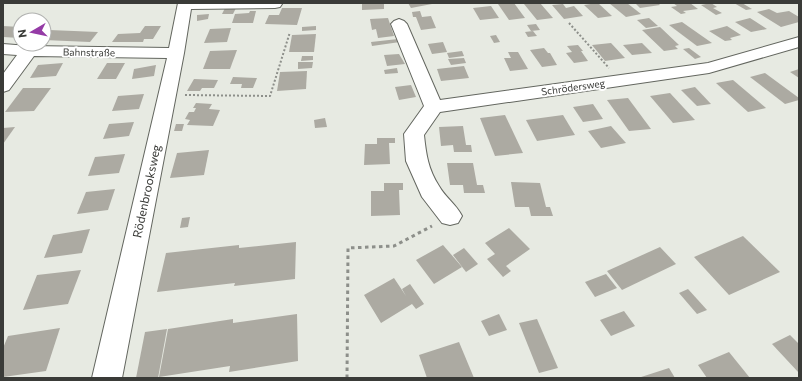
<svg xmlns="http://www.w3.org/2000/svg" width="802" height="381" font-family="Commissioner,sans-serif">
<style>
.building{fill:#acaaa2}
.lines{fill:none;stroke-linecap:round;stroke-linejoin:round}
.minor-casing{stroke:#63665f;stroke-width:2}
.path-far1{stroke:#8d8f8a;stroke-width:2;stroke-dasharray:2 2;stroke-linecap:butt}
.path{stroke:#8d8f8a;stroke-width:3;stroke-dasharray:3.5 3.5;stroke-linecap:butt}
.minor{fill:#fff;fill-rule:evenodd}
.labels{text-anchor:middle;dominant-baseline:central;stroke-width:4;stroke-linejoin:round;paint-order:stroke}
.far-street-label{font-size:10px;fill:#3a3b38;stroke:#fff}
.street-label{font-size:12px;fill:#3a3b38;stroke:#fff}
</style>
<rect width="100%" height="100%" fill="#e7eae2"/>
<g class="building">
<path d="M362 3H384V9L362 10Z"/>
<path d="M408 3H432V4L411 8Z"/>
<path d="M505 3H514L525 18 509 20 498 4Z"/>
<path d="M540 3 553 18 537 20 524 4Z"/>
<path d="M597 3H598L612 16 598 18 584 5Z"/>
<path d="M609 3H627L641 14 626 17Z"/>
<path d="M635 3H658L660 5 640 8Z"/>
<path d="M673 3H690L698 9 683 11 686 13 681 14 671 7 677 6Z"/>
<path d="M711 3 717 7 713 8 722 13 716 15 701 5Z"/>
<path d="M734 3H742L752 9 746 10Z"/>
<path d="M563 4 566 8 574 6 583 16 564 19 552 5Z"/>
<path d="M491 6 499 18 480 20 473 8Z"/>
<path d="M225 8H236L233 14H222Z"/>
<path d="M282 8H302L297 25 265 24 269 15H279Z"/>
<path d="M769 9 777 13 789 11 799 17V22L781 27 757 12Z"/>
<path d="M250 11H256L253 23H232L235 14 249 13Z"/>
<path d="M420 11 422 17 431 16 436 28 421 30 416 17H413L412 12Z"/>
<path d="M209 14 208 19 197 21V15Z"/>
<path d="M388 18 394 36 378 38 376 29 372 30 370 19Z"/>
<path d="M649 18 658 26 646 28 637 20Z"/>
<path d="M750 18 767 29 751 32 735 22Z"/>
<path d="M682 22 712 43 697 46 669 25Z"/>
<path d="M536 24 540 30 531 31 527 25Z"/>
<path d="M3 26 20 27V38L3 37Z"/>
<path d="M145 26H161L153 39H144L143 42H112L118 34 140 33Z"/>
<path d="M316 26V30L302 31V27Z"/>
<path d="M727 26 741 35 730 38 732 40 725 41 709 31Z"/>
<path d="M660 27 679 45 675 46 678 49 664 51 642 30Z"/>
<path d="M231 28 227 42 204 43 210 29Z"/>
<path d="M49 30 74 31 98 32 90 42 44 40V35Z"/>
<path d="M533 31 537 36 528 37 525 32Z"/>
<path d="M316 34 314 52H289L292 35Z"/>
<path d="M496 35 500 42 494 43 490 36Z"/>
<path d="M398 39 400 42 372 46 371 42Z"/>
<path d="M443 42 447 52 432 54 428 44Z"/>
<path d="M611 43 625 58 605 61 592 45Z"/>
<path d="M642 43 652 53 632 55 623 45Z"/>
<path d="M578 45 583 51H581L588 61 574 63 566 53 572 52 567 46Z"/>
<path d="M544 48 548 53H550L557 65 542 67 530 50Z"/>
<path d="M689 48 701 57 695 59 683 49Z"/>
<path d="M237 50 230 69H203L210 51Z"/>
<path d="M462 51 464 56 449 58 447 53Z"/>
<path d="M508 52H518L528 69 510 71 504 58H511Z"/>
<path d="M399 54 405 64 387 66 384 55Z"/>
<path d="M302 56H313V60L301 61Z"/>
<path d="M464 58 466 63 451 65 448 59Z"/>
<path d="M298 62H313L312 68 298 69Z"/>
<path d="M63 63 56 76 30 78 38 65Z"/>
<path d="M107 63H125L116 79H97Z"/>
<path d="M156 65 154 76 132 79 134 69Z"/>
<path d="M464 66 469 78 441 81 437 69Z"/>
<path d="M397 68 398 73 385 74 384 70Z"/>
<path d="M799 69V78L790 72Z"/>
<path d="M307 71 306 89 277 91 280 72Z"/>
<path d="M765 73 799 98V100L785 104 750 77Z"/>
<path d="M233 77 257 78 253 88H241L242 84H230Z"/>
<path d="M194 79 218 80 214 88H202L200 91H187Z"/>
<path d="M733 80 766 108 748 112 716 83Z"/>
<path d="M411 85 416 97 399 100 395 87Z"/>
<path d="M695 87 711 104 697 106 681 90Z"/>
<path d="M23 88H51L34 111 5 112Z"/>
<path d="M670 93 695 120 673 123 650 96Z"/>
<path d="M144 94 139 109 112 111 118 96Z"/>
<path d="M628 98 651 129 629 131 607 100Z"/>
<path d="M196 103 212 104 209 109 220 110 213 126 187 125 190 120 185 119 189 112H194L196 108H193Z"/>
<path d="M593 104 603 119 583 122 573 107Z"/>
<path d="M505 115 523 153 495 156 480 118Z"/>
<path d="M563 115 575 135 537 141 526 120Z"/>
<path d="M325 118 327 127 315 128 314 120Z"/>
<path d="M134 122 129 136 103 139 109 124Z"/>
<path d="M176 124H184L182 131H174Z"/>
<path d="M463 126 466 145H471L472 152H454L453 145 441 146 439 127Z"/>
<path d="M611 126 626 143 601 148 588 131Z"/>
<path d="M15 127 3 144V128Z"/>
<path d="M377 138H395V143H389L390 164 364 165 365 144H377Z"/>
<path d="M209 150 204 175 170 178 177 153Z"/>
<path d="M125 154 119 173 88 176 95 157Z"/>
<path d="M447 163H473L477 185H483L485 193H464L463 185H450Z"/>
<path d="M511 182 540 183 546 207H550L553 216H531L529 207H515Z"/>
<path d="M384 183H403V190H399L400 215 371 216V191H384Z"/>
<path d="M115 189 108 210 77 214 86 192Z"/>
<path d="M190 217 188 227 180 228 182 218Z"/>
<path d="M509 228 530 249 506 266 511 271 503 277 487 259 495 254 485 243Z"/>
<path d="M90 229 82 253 44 258 53 235Z"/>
<path d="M743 236 780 272 729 295 694 257Z"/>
<path d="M296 242 295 279 234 286 235 283 157 292 166 253 239 245V248Z"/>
<path d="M443 245 462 267 434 284 416 260Z"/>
<path d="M660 247 676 264 622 290 607 271Z"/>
<path d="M464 248 478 264 466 272 453 255Z"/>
<path d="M81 270 68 304 23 310 37 275Z"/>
<path d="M606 274 617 288 595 297 585 282Z"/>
<path d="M394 278 406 296 402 289 410 284 424 304 416 309 412 304 381 323 364 295Z"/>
<path d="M688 289 707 310 697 314 679 293Z"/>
<path d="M624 311 635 326 611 336 600 320Z"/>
<path d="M297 314 298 361 229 372 230 366 159 377 168 329 233 319V323Z"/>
<path d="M499 314 507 330 489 336 481 321Z"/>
<path d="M537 319 558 368 539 373 519 323Z"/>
<path d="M60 328 46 371 3 377V348L8 336Z"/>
<path d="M167 329 158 378H136L145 332Z"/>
<path d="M790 335 799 344V373L772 344Z"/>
<path d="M459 342 474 378H427L419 355Z"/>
<path d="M729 352 750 378H707L698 365Z"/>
<path d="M669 368 675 378H638Z"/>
</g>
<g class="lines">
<g class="minor-casing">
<g id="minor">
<path d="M178 3 282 4 280 7 275 8 191 9 184 53 122 378H92L167 58 34 56 9 90 3 92V74L17 55 3 54V44L29 46 169 48Z"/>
<path d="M399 19 404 21 407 24 440 100 708 63 799 37V47L709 73 440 112 424 135C426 154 428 169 439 186 445 197 456 204 462 216L458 223 450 225 442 223 422 197 406 161 404 134 424 106 391 24 394 21Z"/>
</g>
</g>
<g class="path-far1">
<path d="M569 23 609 68"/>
<path d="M185 95 270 96 290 32"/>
</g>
<path class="path" d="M347 378 348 248 394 246 432 226"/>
<use href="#minor" class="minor"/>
</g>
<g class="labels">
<g class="far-street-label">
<text transform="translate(89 52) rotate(1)">Bahnstraße</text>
<text transform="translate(573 87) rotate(-8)">Schrödersweg</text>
</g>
<g class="street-label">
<text transform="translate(146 191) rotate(-78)">Rödenbrooksweg</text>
</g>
</g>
<rect width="802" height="381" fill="none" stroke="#3a3b38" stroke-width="8"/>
<g transform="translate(32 32) rotate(261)"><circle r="19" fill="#ffffff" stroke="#b0b1af"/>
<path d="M0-3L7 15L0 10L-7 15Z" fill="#953ba6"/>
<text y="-6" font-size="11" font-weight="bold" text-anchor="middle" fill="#3a3b38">N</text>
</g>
</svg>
